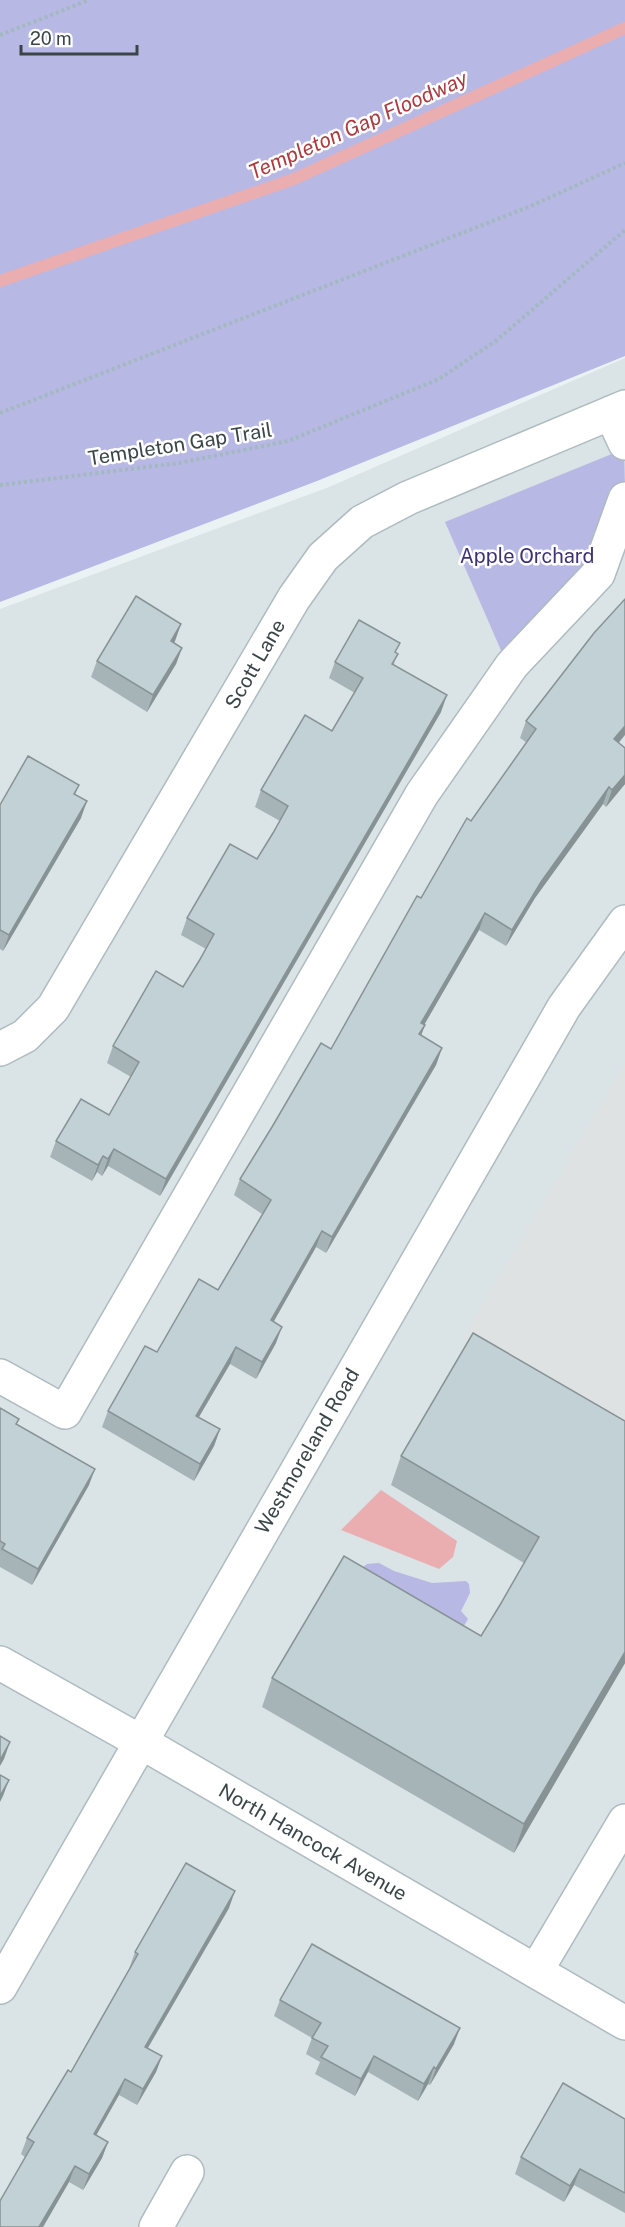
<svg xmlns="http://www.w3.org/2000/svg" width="625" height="2227" font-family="'Public Sans',sans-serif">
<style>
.residential{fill:#dae4e7}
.green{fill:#b8b8e4}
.parking{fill:#dfe2e3}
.water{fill:#eaaeb0}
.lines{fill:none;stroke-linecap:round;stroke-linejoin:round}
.stream{stroke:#eaaeb0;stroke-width:12}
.minor-casing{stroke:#aebbbf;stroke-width:36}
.path{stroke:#a1b9bf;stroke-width:4;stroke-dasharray:3 3;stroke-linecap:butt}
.minor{stroke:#fff;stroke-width:33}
.wall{fill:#a6b4b7}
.shaded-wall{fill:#879295}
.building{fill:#c1d1d5;stroke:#879295;stroke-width:1.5}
.labels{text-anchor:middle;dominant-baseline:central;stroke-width:5;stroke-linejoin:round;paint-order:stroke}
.street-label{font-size:20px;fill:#394547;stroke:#fff}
.park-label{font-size:20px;fill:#3d3274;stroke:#fff}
.water-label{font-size:21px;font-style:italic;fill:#aa3c3f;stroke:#fff}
</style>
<rect width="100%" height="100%" fill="#ebf2f4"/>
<path class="residential" d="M625 358V2227H0V609L329 487Z"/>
<g class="green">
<path d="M0 0H625V356L317 481 0 602Z"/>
<path d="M624 449 625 488 595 573 507 664 445 522Z"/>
<path d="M379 1563 394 1571 432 1583 466 1581 469 1584 470 1593 461 1611 468 1619 458 1636 362 1568 367 1564Z"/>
</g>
<path class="parking" d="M625 1063V1434L462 1339Z"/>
<path class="water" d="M381 1490 457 1541 453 1557 439 1569 341 1530Z"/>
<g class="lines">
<path class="stream" d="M0 281 294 179 625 28"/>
<g class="minor-casing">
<g id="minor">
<path d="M611 413 625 443"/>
<path d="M0 1049 25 1036 53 1008 294 598 323 557 362 522 408 498 625 407"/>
<path d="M0 1376 65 1412 422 794 512 665 598 574 625 499"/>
<path d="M0 1663 141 1742 625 2023"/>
<path d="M536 1971 625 1821"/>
<path d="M0 1987 564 1007 625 922"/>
<path d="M156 2227 187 2172"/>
</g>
</g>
<g class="path">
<path d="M0 35 89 0"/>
<path d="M0 413 531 206 625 163"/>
<path d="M0 485 179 463 288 441 439 379 497 340 625 230"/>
</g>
<use href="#minor" class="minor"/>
</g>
<g class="wall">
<path d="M181 624 174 643 182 648 176 664 147 712 91 677 97 661Z"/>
<path d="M396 653 394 665 441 712 160 1196 108 1166 102 1176 97 1172 92 1181 50 1157 56 1141 109 1115 131 1077 107 1063 113 1046 183 987 206 949 181 935 187 918 257 859 280 821 255 807 261 790 332 731 355 693 329 678 335 662Z"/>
<path d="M526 721 619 743 625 748V784L606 807 603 804 535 898 506 946 479 930 424 1025H425L421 1035 442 1048 436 1065 326 1253 316 1247 273 1322 276 1343 256 1379 230 1364 199 1417 220 1429 214 1446 194 1481 102 1427 108 1411 157 1352 218 1290 262 1214 234 1195 240 1179 331 1049 421 898 471 821 527 743 520 738Z"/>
<path d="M79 785 75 795 81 818 3 951 0 949V805Z"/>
<path d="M0 1408 17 1425 89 1485 32 1585 0 1567Z"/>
<path d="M625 1421V1663L514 1853 262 1707 272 1678 481 1636 524 1563 391 1485 401 1456Z"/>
<path d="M229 1908 148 2048 162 2056 156 2072 137 2105 119 2095 96 2135 108 2142 102 2158 83 2190 69 2182 43 2227H0L25 2157 21 2154 27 2138 71 2072 129 1969 135 1952Z"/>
<path d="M280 2000 454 2044 430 2085 428 2084 418 2101 368 2072 355 2096 315 2074 320 2062 306 2054 312 2038 274 2016Z"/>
<path d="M625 2119V2213L574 2185 564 2202 515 2174 521 2157Z"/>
</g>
<g class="shaded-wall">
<path d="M181 624 175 641 165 657 171 641Z"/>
<path d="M182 648 176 664 147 712 153 695Z"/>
<path d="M447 695 441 712 160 1196 166 1179Z"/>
<path d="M625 726V735L608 756 614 739Z"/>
<path d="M625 775V784L606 807 612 790Z"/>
<path d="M609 787 603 804 535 898 506 946 512 930 541 882Z"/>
<path d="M87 801 81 818 3 951 9 935Z"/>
<path d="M485 913 479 930 420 1032 425 1025 419 1041 413 1050 421 1023Z"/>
<path d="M442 1048 436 1065 326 1253 332 1237Z"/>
<path d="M114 1149 108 1166 102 1176 108 1159Z"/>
<path d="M103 1156 97 1172 92 1181 98 1165Z"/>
<path d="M322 1231 316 1247 265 1337 271 1320Z"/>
<path d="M282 1327 276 1343 256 1379 262 1362Z"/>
<path d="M236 1347 230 1364 190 1432 196 1416Z"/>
<path d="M220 1429 214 1446 194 1481 200 1464Z"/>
<path d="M95 1469 89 1485 32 1585 38 1569Z"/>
<path d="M625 1652V1663L514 1853 524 1824Z"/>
<path d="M10 1742 4 1759 0 1766V1760Z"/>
<path d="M9 1780 3 1796 0 1802V1796Z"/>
<path d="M235 1891 229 1908 139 2063 145 2047Z"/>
<path d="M460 2028 454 2044 430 2085 436 2069Z"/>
<path d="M162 2056 156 2072 137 2105 143 2089Z"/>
<path d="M374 2056 368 2072 355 2096 361 2079Z"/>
<path d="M434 2067 428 2084 418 2101 424 2084Z"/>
<path d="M125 2079 119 2095 88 2150 94 2134Z"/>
<path d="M108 2142 102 2158 83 2190 89 2174Z"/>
<path d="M75 2166 69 2182 43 2227H39Z"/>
<path d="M580 2169 574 2185 564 2202 570 2186Z"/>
</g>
<g class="building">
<path d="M136 596 181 624 171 641 182 648 153 695 97 661Z"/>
<path d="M625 599V726L614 739 625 748V775L612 790 609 787 541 882 512 930 485 913 421 1023 425 1025 419 1034 442 1048 332 1237 322 1231 271 1320 282 1327 262 1362 236 1347 196 1416 220 1429 200 1464 108 1411 145 1346 157 1352 199 1279 218 1290 271 1200 240 1179 272 1127 321 1043 331 1049 417 896 421 898 467 818 471 821 536 729 526 721 594 633Z"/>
<path d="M359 620 400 643 395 652 398 654 392 664 447 695 166 1179 114 1149 108 1159 103 1156 98 1165 56 1141 81 1099 109 1115 139 1062 113 1046 156 971 183 987 199 961 214 934 187 918 230 844 257 859 273 833 288 806 261 790 305 715 332 731 363 678 335 662Z"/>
<path d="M28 756 79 785 74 794 87 801 9 935 0 930V805Z"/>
<path d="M473 1333 625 1421V1652L524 1824 272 1678 344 1556 481 1636 500 1605 539 1537 401 1456Z"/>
<path d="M0 1408 19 1419 16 1424 95 1469 38 1569 2 1549 5 1544 0 1541Z"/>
<path d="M0 1736 10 1742 0 1760Z"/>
<path d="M0 1775 9 1780 0 1796Z"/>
<path d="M186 1863 235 1891 145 2047 162 2056 143 2089 125 2079 94 2134 108 2142 89 2174 75 2166 39 2227H0V2201L34 2142 27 2138 68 2070 71 2072 138 1954 135 1952Z"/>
<path d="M312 1944 460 2028 436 2069 434 2067 424 2084 374 2056 361 2079 321 2057 328 2046 312 2038 321 2023 280 2000Z"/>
<path d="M563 2083 625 2119V2193L580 2169 570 2186 521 2157Z"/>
</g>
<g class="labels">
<g class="street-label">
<text transform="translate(180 444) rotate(-9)">Templeton Gap Trail</text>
<text transform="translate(255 664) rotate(-60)">Scott Lane</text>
<text transform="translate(307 1451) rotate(-60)">Westmoreland Road</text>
<text transform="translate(313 1842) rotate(30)">North Hancock Avenue</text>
</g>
<g class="park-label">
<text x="527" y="556">Apple Orchard</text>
</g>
<g class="water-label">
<text transform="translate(358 125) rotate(-24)">Templeton Gap Floodway</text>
</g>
</g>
<path d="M21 45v9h116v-9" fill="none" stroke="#394547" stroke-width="3"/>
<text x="30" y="45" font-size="18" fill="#394547" stroke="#ffffff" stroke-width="4.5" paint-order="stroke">20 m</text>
</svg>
